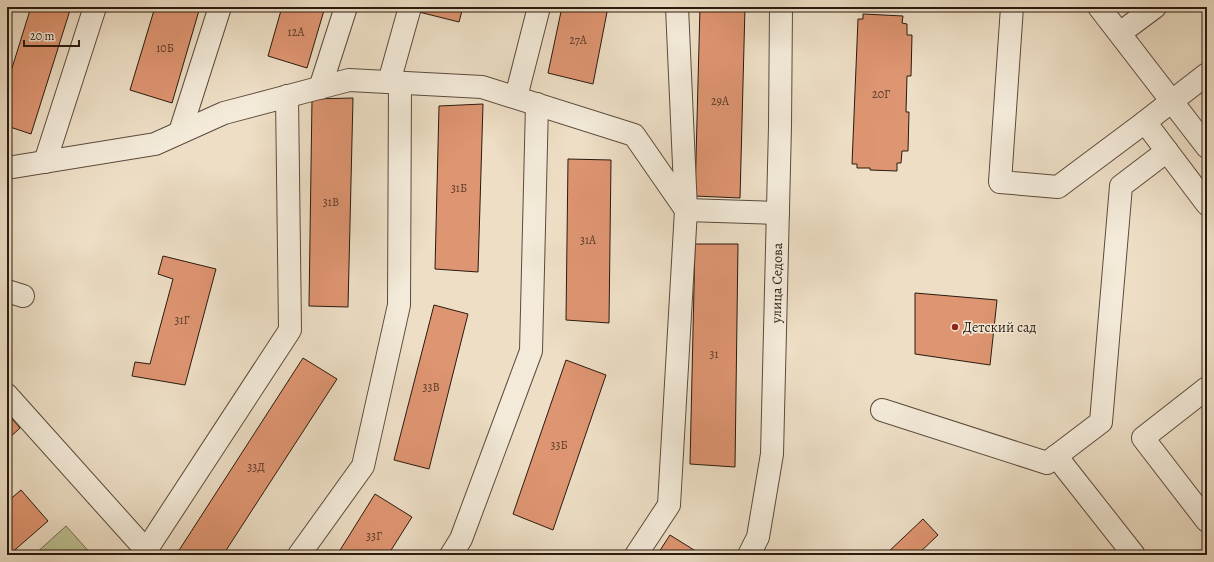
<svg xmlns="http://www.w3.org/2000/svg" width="1214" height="562" font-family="Alegreya,serif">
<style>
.green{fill:#bcc092;stroke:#736d50}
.building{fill:#de9571;stroke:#2a1a0f}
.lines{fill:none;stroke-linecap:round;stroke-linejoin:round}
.minor-casing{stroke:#5b4b3c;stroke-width:24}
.minor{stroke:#f3ead9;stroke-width:22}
.poi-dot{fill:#8f2418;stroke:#f3ead9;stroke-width:1.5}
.labels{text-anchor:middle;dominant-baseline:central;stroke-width:3;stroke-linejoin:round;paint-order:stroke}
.number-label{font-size:12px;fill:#573928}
.street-label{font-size:14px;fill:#2a1a0f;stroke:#f3ead9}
.poi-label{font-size:14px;fill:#2a1a0f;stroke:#f3ead9;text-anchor:start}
</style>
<rect width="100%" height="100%" fill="#eddec5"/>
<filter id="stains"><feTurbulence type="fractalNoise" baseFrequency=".005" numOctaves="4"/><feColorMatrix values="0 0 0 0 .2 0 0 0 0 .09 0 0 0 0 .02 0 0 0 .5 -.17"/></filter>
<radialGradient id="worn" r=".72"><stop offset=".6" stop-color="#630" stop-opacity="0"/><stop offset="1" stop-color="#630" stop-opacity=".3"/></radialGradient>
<path class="green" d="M66 526 92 555H34Z"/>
<g class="building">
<path d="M31 7H71L31 134 7 126V84Z"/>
<path d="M155 7H200L172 103 130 90Z"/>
<path d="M282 7H325L307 68 268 56Z"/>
<path d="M420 7H463L459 22 419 12Z"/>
<path d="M562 7H608L593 84 548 73Z"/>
<path d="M700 7H745L740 198 695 196Z"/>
<path d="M863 14 903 16 902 23 907 24V35H912L911 76H907L906 112H909L908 151H902L901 163H897V171L870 170V168H857V164H852L858 19H863Z"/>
<path d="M353 98 348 307 309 306 312 99Z"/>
<path d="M483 104 478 272 435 269 439 106Z"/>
<path d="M568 159 611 160 609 323 566 320Z"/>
<path d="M695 244H738L735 467 690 464Z"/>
<path d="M163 256 216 269 185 385 132 376 135 362 150 364 173 279 158 274Z"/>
<path d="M915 293 997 300 990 365 915 354Z"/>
<path d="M434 305 468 314 429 469 394 460Z"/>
<path d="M303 358 337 379 223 555H176Z"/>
<path d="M566 360 606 375 553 530 513 514Z"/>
<path d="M7 413 20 428 7 440Z"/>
<path d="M21 490 48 521 9 555H7V502Z"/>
<path d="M375 494 412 517 388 555H337Z"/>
<path d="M923 519 938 535 917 555H885Z"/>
<path d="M670 535 702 555H657Z"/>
</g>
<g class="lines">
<g class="minor-casing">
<g id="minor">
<path d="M1012 7 1000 182 1058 187 1145 122"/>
<path d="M1099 7 1207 147"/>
<path d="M1120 33 1155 7"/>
<path d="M1207 74 1145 122 1207 204"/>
<path d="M389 82 410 7"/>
<path d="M320 88 346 7"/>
<path d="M516 97 539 7"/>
<path d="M180 132 220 7"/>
<path d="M45 162 95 7"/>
<path d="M7 168 155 144 224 113 349 80 482 87 634 135 686 210 778 213"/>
<path d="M7 291 23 296"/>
<path d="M1207 388 1143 438 1207 521"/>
<path d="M7 395 146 550"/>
<path d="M882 410 1047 463 1101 422 1121 186 1167 151"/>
<path d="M1056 456 1134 555"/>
<path d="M143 555 290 330 287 96"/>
<path d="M299 555 363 466 399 305 400 83"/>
<path d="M451 555 461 539 531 351 537 104"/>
<path d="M636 555 669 505 686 210 677 7"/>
<path d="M749 555 758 537 772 454 780 126 781 7"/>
</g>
</g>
<use href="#minor" class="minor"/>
</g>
<circle class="poi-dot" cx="955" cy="327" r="4"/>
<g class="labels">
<g class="number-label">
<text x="296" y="32">12А</text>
<text x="578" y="40">27А</text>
<text x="165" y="48">10Б</text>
<text x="881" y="94">20Г</text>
<text x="720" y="101">29А</text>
<text x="459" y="188">31Б</text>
<text x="331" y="202">31В</text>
<text x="588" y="240">31А</text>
<text x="182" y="320">31Г</text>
<text x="714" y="354">31</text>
<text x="431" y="387">33В</text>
<text x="559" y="445">33Б</text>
<text x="256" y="467">33Д</text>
<text x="374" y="536">33Г</text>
</g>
<g class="street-label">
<text transform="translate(777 283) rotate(-89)">улица Седова</text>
</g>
<g class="poi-label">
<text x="963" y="327">Детский сад</text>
</g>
</g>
<rect width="1214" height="562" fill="none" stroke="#eddec5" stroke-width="24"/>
<rect x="8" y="8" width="1198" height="546" fill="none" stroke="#2a1a0f" stroke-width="2"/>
<rect x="12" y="12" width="1190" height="538" fill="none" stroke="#2a1a0f"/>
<path d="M24 40v6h55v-6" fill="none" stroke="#2a1a0f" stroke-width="2"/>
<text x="30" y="40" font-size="12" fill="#2a1a0f" stroke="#f3ead9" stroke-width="3" paint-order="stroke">20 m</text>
<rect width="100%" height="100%" filter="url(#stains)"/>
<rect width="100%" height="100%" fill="url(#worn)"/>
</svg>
